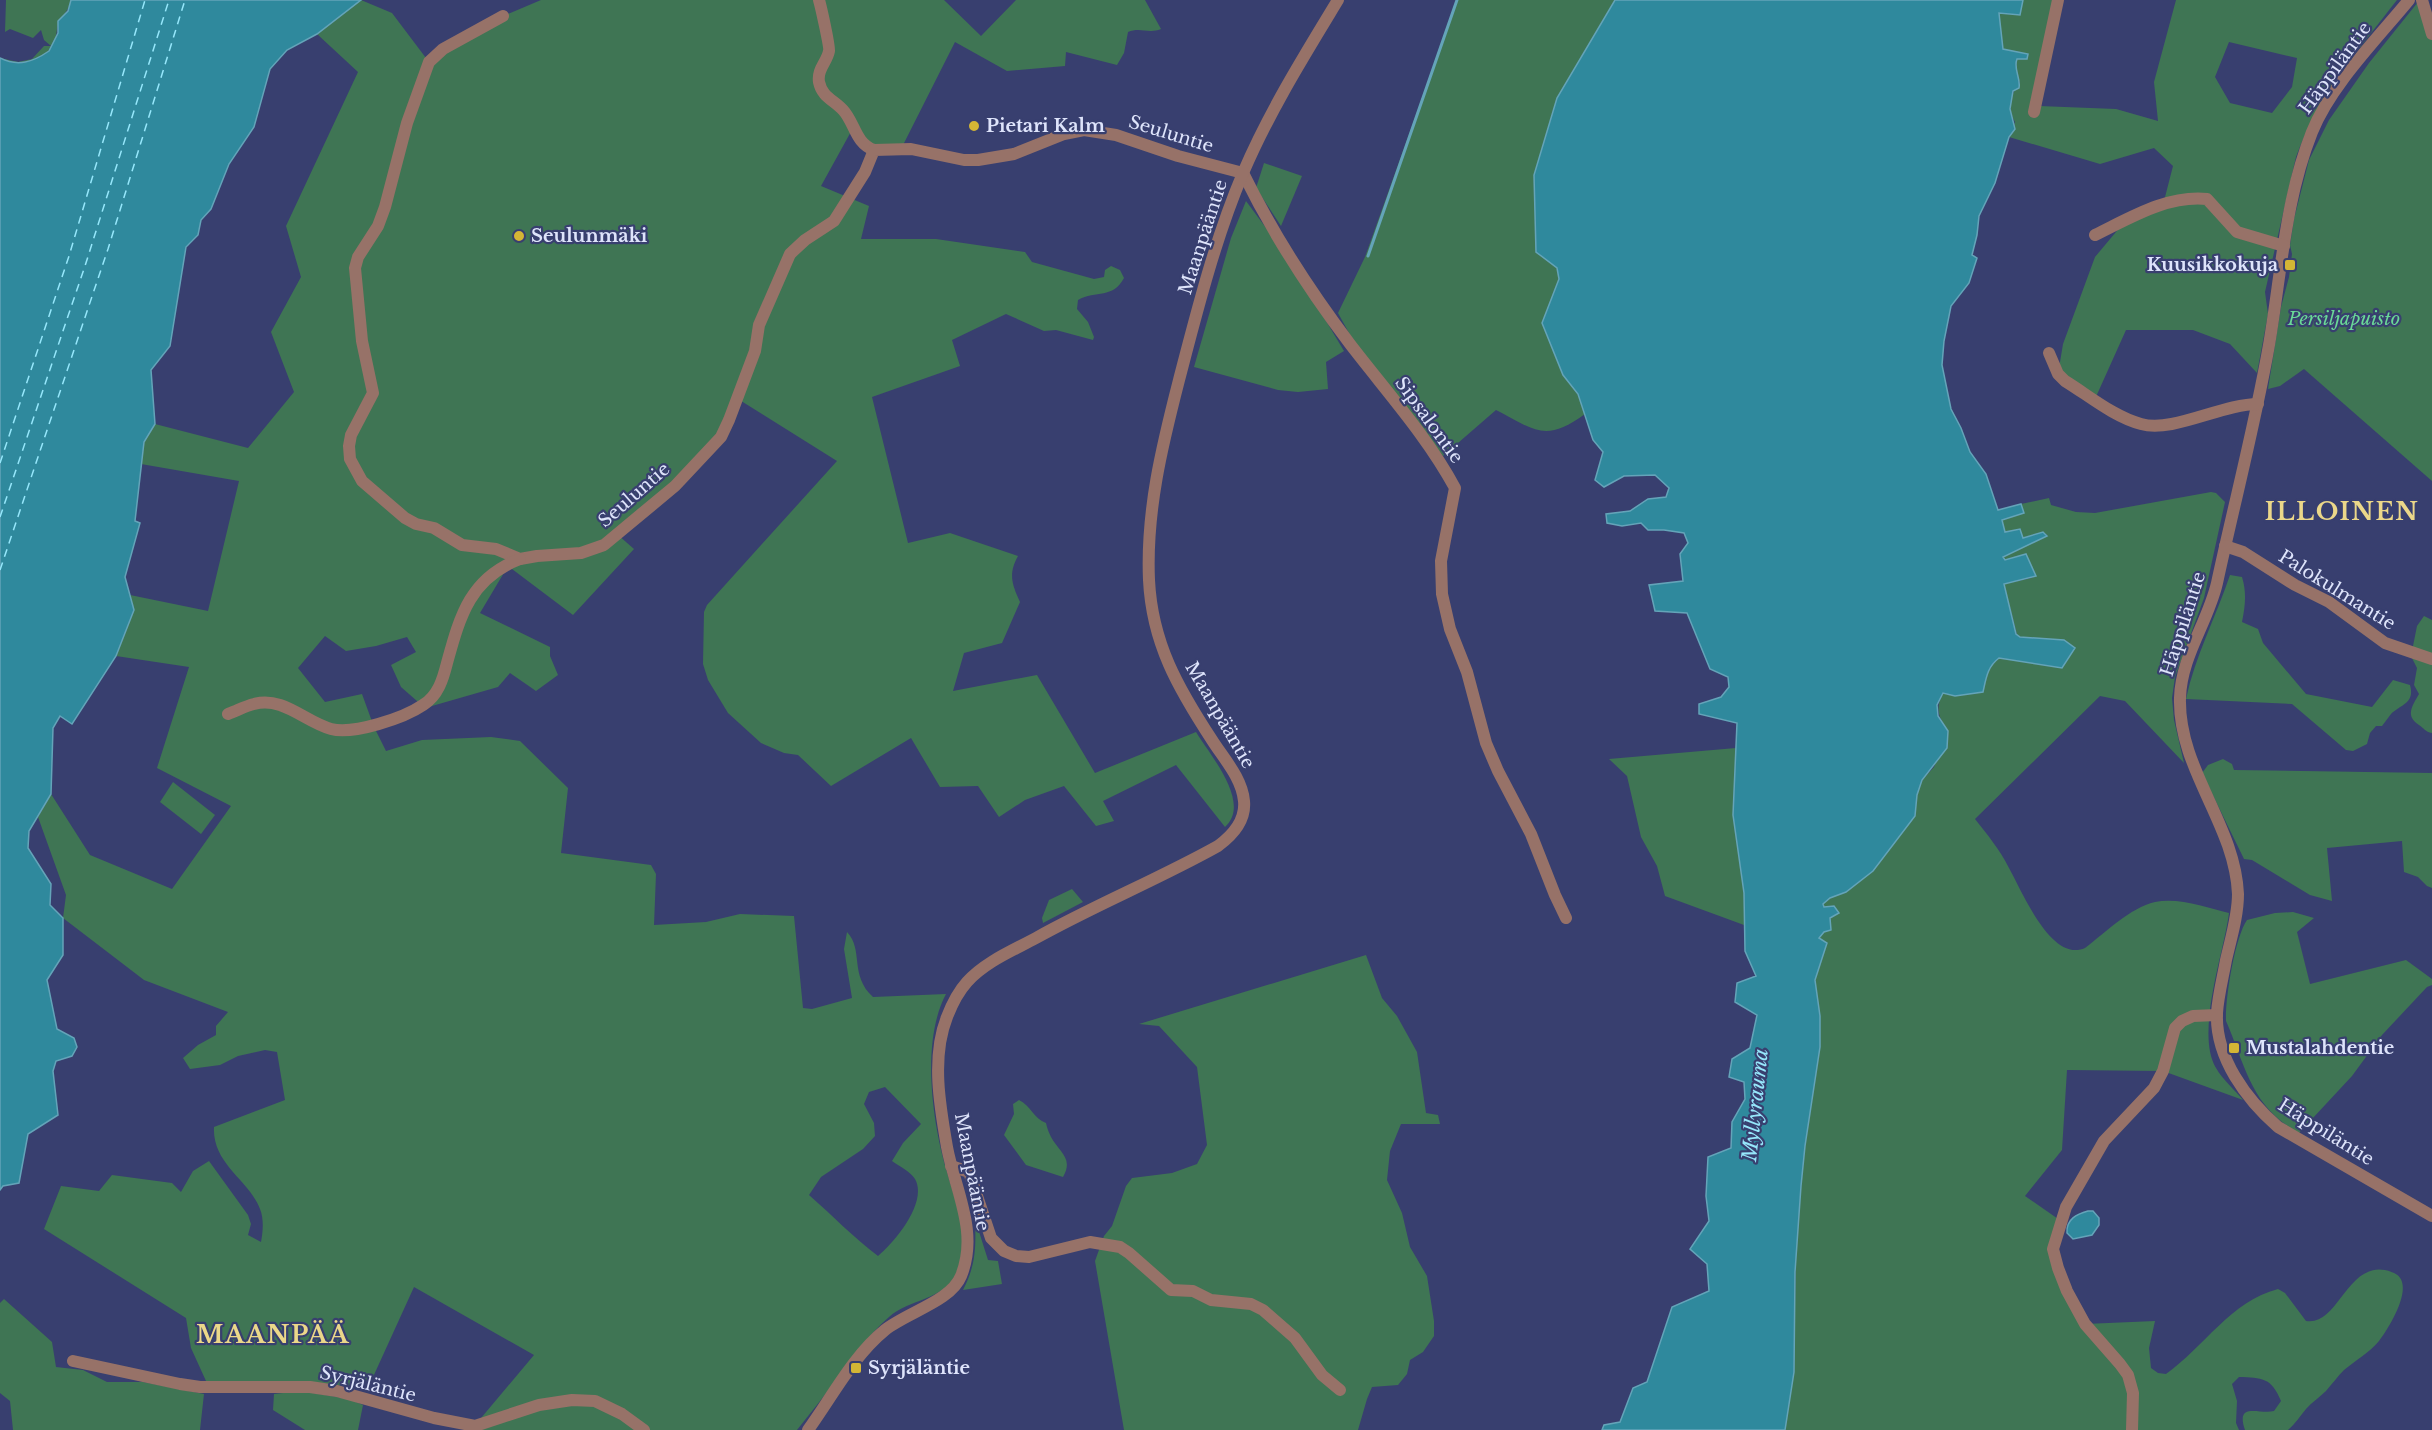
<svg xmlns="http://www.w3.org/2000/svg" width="2432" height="1430" font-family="'Libre Baskerville',serif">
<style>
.green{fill:#3f7554;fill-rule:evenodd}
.water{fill:#2f899d;stroke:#64a4b9;stroke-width:1.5}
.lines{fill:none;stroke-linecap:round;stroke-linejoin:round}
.stream{stroke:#64a4b9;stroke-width:3}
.ferry{stroke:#96e7fb;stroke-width:1.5;stroke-dasharray:8 6;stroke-linecap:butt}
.minor{stroke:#977268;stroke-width:12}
.poi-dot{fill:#d4b635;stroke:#383f6f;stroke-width:2}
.labels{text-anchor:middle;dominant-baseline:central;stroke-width:4.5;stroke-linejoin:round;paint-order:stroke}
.street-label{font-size:18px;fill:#dee4fb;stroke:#383f6f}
.poi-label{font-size:18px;font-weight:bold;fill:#dee4fb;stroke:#383f6f;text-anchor:start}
.park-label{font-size:18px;font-style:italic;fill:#6ad997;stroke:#383f6f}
.water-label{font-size:20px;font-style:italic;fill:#96e7fb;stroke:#383f6f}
.district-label{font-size:24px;font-weight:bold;letter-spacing:1.5px;fill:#ebd789;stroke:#383f6f}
</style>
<rect width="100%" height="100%" fill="#383f6f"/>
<g class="green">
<path d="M6 0H71C69 10 62 16 58 25 56 31 57 37 54 43 44 63 17 67 0 58L18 62 32 59 44 46H51L44 40 41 30 33 38 10 29 5 32Z"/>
<path d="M361 0 392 13 429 62 503 16 541 0H944L981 36 1016 0H1145L1161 29C1149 34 1140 27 1128 32L1124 53 1117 65 1066 52 1065 66 1007 71 955 42 901 149 881 151 853 128 821 186 869 206 861 239H936L1025 252 1032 262 1094 279 1104 277 1105 270 1111 266 1120 270 1124 278C1113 299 1096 290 1078 300L1077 309 1088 322 1094 337 1093 340 1056 330 1044 331 1006 314 952 340 960 366 872 397 908 543 950 533 1018 556C1008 574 1012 584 1020 602L1002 643 964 653 953 691 1037 675 1095 773 1196 732C1210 755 1252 803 1225 827L1176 765 1103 801 1114 821 1096 826 1064 786 1025 800 999 817 978 786 940 787 911 738 831 786 798 755 784 753 761 743 728 713 708 680 703 664 704 612 707 605 837 461 738 399 721 437 618 535 634 549 573 615 508 566 480 613 550 647V656L558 675 536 691 510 673 498 687 425 708 401 687 391 665 416 652 407 637 376 646 346 651 325 636 298 668 325 702 362 694 374 727 386 751 422 740 491 737 520 741 568 788 561 853 651 865 656 874 654 925 706 922 740 914 794 916 803 1008 812 1009 852 998 844 949 847 932C864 950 849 975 873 997L946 994C921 1041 932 1122 947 1172 957 1208 972 1236 956 1274 944 1300 909 1299 889 1317 868 1335 853 1358 836 1380 824 1397 810 1413 797 1430H471L534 1355 414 1287 368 1388 300 1381H206L191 1348 186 1318 44 1229 61 1186 99 1191 112 1175 172 1183 181 1192 193 1171 209 1161 248 1215 251 1224 248 1235 261 1242C263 1231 264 1219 260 1209 249 1180 212 1164 214 1127L285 1100 277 1052 265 1050 238 1056 220 1065 190 1069 183 1058 198 1045 216 1035V1026L228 1012 144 980 63 918 66 895 38 817 51 794 90 855 172 889 231 806 157 768 189 667 116 656 134 610 130 595 208 611 239 481 141 464 144 442 155 424 248 448 294 392 271 332 301 277 286 226 358 72 317 34ZM885 1087 921 1124 903 1143 892 1161C899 1166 911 1172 915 1179 928 1202 895 1242 878 1256 854 1238 833 1216 809 1195L821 1177 863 1149 875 1136 874 1123 864 1104 869 1092Z"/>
<path d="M1457 0H1772L1593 440 1585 414C1545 443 1535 430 1496 410L1443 456 1354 342 1338 313 1365 257Z"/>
<path d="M2023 0H2062L2039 106 2116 109 2158 121 2154 82 2176 0H2397C2358 50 2318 97 2296 157L2265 292 2268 314 2257 373 2230 344 2193 330H2126L2095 399 2058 374 2063 344 2095 257 2131 214 2164 201 2173 166 2154 148 2100 164 2009 137 2015 122C2007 109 2010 94 2020 83L2016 74V59H2027L2028 54 2003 49 1998 13 2020 15ZM2229 42 2297 58 2292 87 2272 113 2230 103 2215 77Z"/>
<path d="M2418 2 2432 30V481L2304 369 2280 386 2268 389 2281 307 2289 277 2292 254 2290 245 2294 219 2309 160 2329 120 2369 63Z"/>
<path d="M1264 163 1302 176 1281 226 1256 188Z"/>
<path d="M1246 201 1289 259 1344 351 1326 362 1328 389 1298 392 1278 390 1194 367 1231 238Z"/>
<path d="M2211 492 2216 493 2225 502 2204 598 2175 677 2172 698 2174 720 2184 763 2125 701 2100 696 1975 819C1987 834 2000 850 2009 868 2022 891 2051 963 2085 948 2106 932 2130 908 2155 902 2179 897 2207 908 2229 913 2224 953 2195 1033 2216 1068 2223 1080 2235 1090 2243 1100L2163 1071 2067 1070 2062 1150 2025 1196 2061 1221 2053 1249 2085 1324 2155 1321 2149 1348 2151 1368 2158 1373 2166 1374C2204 1347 2231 1301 2278 1289L2285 1293 2306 1321C2340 1327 2348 1253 2394 1273 2417 1283 2389 1328 2379 1341 2369 1353 2356 1360 2344 1370 2338 1376 2332 1384 2326 1391 2320 1397 2312 1402 2306 1409 2300 1416 2295 1424 2288 1430H2245C2235 1401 2260 1415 2274 1411L2281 1401C2271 1377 2262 1378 2239 1377L2232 1384 2237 1401 2236 1423 2239 1430H1765L1794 1372 1796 1238 1805 1146 1820 1047V1016L1815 980 1827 943 1819 939C1822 932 1832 925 1830 917 1829 913 1825 908 1823 904L1830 898 1846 892 1858 881 1915 816 1917 795 1922 780 1934 767 1948 731C1938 716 1935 709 1943 693L1983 692C1986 679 1987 667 1999 658L2062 668 2064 640 2020 637 2017 635 2004 584C2014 581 2025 581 2036 576L2030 565 2005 560 2002 557 2047 535 2043 532 2022 538 2005 532 2002 520 2024 513 2021 504 2049 498 2051 505 2076 512 2095 513Z"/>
<path d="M2230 575 2242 577C2247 593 2245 607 2242 622L2258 629 2263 643 2306 694 2372 707 2393 680 2410 685C2415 703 2402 704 2391 714 2388 718 2385 722 2382 726H2376L2370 733 2367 744 2353 751 2346 750 2292 704 2186 699C2195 656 2216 617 2230 575Z"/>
<path d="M2424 616 2432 620V733C2425 732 2424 728 2419 725 2405 716 2412 706 2419 694L2414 685 2417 668 2411 656 2417 626Z"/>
<path d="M1736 748 1733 815 1744 893V925L1665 896 1657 866 1641 837 1627 776 1609 759Z"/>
<path d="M2223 759 2232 764 2234 770 2432 773V888L2427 886 2418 877 2404 872 2402 841 2327 848 2332 901 2310 895 2252 860 2244 859 2202 773 2208 765Z"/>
<path d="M173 782 215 815 201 834 160 802Z"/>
<path d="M1072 889 1083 902 1043 923 1042 918 1049 900Z"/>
<path d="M2293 912 2314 918 2297 932 2310 984 2406 960 2432 979V985L2427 987 2382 1035 2352 1076 2299 1133C2251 1107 2246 1067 2226 1021 2225 999 2235 937 2247 920L2275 913Z"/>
<path d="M1366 955 1382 998 1397 1016 1417 1052 1426 1113 1438 1115 1440 1124H1401L1390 1151 1387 1180 1402 1213 1410 1247 1427 1276 1434 1321V1336L1423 1352 1410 1360 1407 1374 1398 1385 1372 1387 1367 1399 1358 1430H1124L1095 1261 1104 1236 1112 1226 1126 1186 1132 1178 1172 1173 1197 1164 1207 1145 1197 1067 1159 1026 1139 1024Z"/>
<path d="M1019 1100C1031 1106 1034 1119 1046 1123 1047 1128 1049 1133 1051 1137 1059 1152 1074 1158 1063 1177L1026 1165 1004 1135 1014 1114 1013 1104Z"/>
<path d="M975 1219 988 1260 998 1261 1002 1284 963 1290C976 1265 976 1247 975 1219Z"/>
<path d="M4 1299 52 1342 56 1367 83 1370 107 1382H143L204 1394 200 1430H13L10 1401 0 1393V1303Z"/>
<path d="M301 1391 349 1399 363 1405 358 1430H305L273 1410 274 1394Z"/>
</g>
<g class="water">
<path d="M71 0H361L317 34 287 50 270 69 254 127 229 164 211 209 201 220 198 235 186 247 170 346 151 370 155 424 144 442 135 521 140 523 125 577 134 610 116 656 72 724 60 716 53 728 51 794 29 831 28 848 51 884 50 905 63 918V955L47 980 57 1029 74 1038 77 1047 72 1056 56 1061 53 1071 58 1115 28 1134 19 1183 3 1186 0 1190V58C18 67 33 62 49 51L58 33V21L68 11Z"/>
<path d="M1615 0H2023L2020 15 1999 13 2003 49 2028 54 2027 59H2017C2013 69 2021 78 2019 88L2013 91 2010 109 2015 129 2009 137 1995 183 1979 216 1977 235 1972 255 1977 258 1969 283 1951 306 1944 341 1942 365 1951 409 1961 428 1970 452 1986 474 1998 510 2021 504 2024 513 2002 520 2005 532 2020 529 2023 538 2043 532 2047 536 2003 557 2005 560 2026 554 2036 576 2004 584 2016 634 2020 637 2064 640 2075 648 2062 668 1999 658C1987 667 1986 679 1983 692L1955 696 1943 693 1937 705 1938 716 1948 731 1947 748 1922 780 1917 795 1915 816 1873 871 1846 892 1830 898 1823 904 1824 907 1834 906 1839 913 1830 918 1831 930 1824 932 1819 938 1827 943 1815 980 1820 1016V1047L1805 1146 1801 1186 1795 1272 1794 1372 1785 1430H1602L1604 1425 1620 1422 1633 1388 1647 1382 1672 1307 1709 1291 1707 1264 1690 1249 1709 1221 1706 1196 1708 1157 1731 1148 1732 1122 1745 1099 1744 1082 1729 1077 1732 1059 1750 1048 1757 1015 1735 1002 1737 983 1756 976 1745 951 1744 893 1733 815 1737 723 1699 714V704L1721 697 1729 687 1728 677 1710 669 1687 613 1655 611 1649 585 1683 581 1680 554 1688 543 1684 533 1664 530H1648L1641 523 1622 526 1607 523 1606 514 1630 511 1648 499 1666 497 1669 488 1655 475 1624 476 1604 487 1595 480 1603 452 1593 440 1578 394 1563 375 1542 323 1559 279 1557 268 1536 252 1534 175 1557 98Z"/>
<path d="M2088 1211H2093L2099 1218V1225L2092 1235 2073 1239 2067 1233C2066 1219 2077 1214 2088 1211Z"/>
</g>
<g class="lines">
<path class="stream" d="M1368 256 1457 0"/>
<g class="ferry">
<path d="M0 463 69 256 145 0"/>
<path d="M0 517 85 266 169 0"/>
<path d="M0 570 108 249 185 0"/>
</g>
<g class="minor">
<path d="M819 0C821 7 830 47 829 51 827 62 817 69 819 82 822 97 834 100 843 110 855 123 855 143 874 150"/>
<path d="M2409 0C2377 39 2331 85 2312 132 2285 199 2281 275 2269 345 2255 425 2234 504 2217 583 2208 622 2181 657 2180 698 2178 769 2235 824 2238 894 2238 916 2231 938 2226 960 2223 977 2218 996 2217 1013 2215 1058 2247 1100 2278 1127L2432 1216"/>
<path d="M2422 0 2432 34"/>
<path d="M503 16 443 49 429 62 407 123 385 207 378 226 358 257 355 268 362 341 373 393 351 435 349 446 350 459 362 481 405 518 416 524 434 528 462 545 496 549 520 559 537 556 581 553 604 545 675 486 721 437 729 420 755 351 759 325 790 254 805 240 834 221 865 172 874 150 911 149 964 160H978L1014 154 1064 134 1084 130 1116 135 1178 156 1243 173C1272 232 1310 291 1350 344 1386 391 1427 436 1455 488L1441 561 1442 594 1450 629 1467 672 1486 743 1498 771 1531 834 1555 895 1566 918"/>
<path d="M2034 112 2058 0"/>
<path d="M2095 235C2130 218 2167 195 2207 199L2237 232 2284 246"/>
<path d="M2049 353 2058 374 2065 381C2088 395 2114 417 2141 424 2173 433 2222 404 2258 404"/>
<path d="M2225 546 2243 552 2295 585 2329 602 2385 643 2432 659"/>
<path d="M228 714C237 711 245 706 254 704 283 696 305 722 331 729 353 735 404 718 423 705 438 696 443 679 447 663 460 616 470 578 520 559"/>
<path d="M951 1166 969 1172 991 1238 1004 1251 1016 1256 1029 1257 1090 1242 1120 1247 1129 1253 1171 1290 1193 1291 1211 1300 1251 1304 1263 1310 1295 1338 1322 1375 1340 1390"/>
<path d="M73 1361 180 1384 200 1387H310L337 1391 434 1418 475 1426 539 1405 572 1400 595 1401 622 1414 644 1430"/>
<path d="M808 1430C832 1397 853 1356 885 1330 908 1312 951 1301 961 1276 979 1232 955 1190 947 1147 940 1107 931 1057 947 1017 952 1004 958 992 967 982 985 962 1012 951 1036 938 1095 905 1159 879 1218 846 1233 835 1246 821 1244 801 1242 778 1224 759 1212 740 1178 688 1152 643 1149 580 1146 511 1162 446 1179 380 1197 311 1215 239 1243 173 1269 112 1304 56 1338 0"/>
<path d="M2132 1430 2133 1393 2128 1375 2120 1364 2085 1324 2067 1291 2058 1268 2053 1249 2066 1207 2104 1141 2154 1088 2163 1071 2175 1028 2182 1021 2193 1016 2217 1015"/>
</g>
</g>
<g class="poi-dot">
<circle cx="974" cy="126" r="6"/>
<circle cx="519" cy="236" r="6"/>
<rect x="2284" y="259" width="12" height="12" rx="3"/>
<rect x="2228" y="1042" width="12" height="12" rx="3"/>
<rect x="850" y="1362" width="12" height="12" rx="3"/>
</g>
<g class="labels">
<g class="street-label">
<text transform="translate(2335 68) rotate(-54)">Häppiläntie</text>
<text transform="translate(1171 134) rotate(17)">Seuluntie</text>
<text transform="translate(1203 237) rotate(-72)">Maanpääntie</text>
<text transform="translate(1429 420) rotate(54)">Sipsalontie</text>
<text transform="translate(634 495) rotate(-41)">Seuluntie</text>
<text transform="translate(2337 590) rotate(32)">Palokulmantie</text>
<text transform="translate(2183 624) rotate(-72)">Häppiläntie</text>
<text transform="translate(1220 715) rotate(60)">Maanpääntie</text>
<text transform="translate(2326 1132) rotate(32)">Häppiläntie</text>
<text transform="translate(972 1172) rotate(79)">Maanpääntie</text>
<text transform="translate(368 1384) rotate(14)">Syrjäläntie</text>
</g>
<g class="poi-label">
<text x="986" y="126">Pietari Kalm</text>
<text x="531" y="236">Seulunmäki</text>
<text x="2278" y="265" text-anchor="end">Kuusikkokuja</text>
<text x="2246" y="1048">Mustalahdentie</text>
<text x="868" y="1368">Syrjäläntie</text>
</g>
<g class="park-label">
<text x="2344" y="319">Persiljapuisto</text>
</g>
<g class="water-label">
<text transform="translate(1755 1105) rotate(-84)">Myllyrauma</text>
</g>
<g class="district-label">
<text x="2342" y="511">ILLOINEN</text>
<text x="273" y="1334">MAANPÄÄ</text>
</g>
</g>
</svg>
